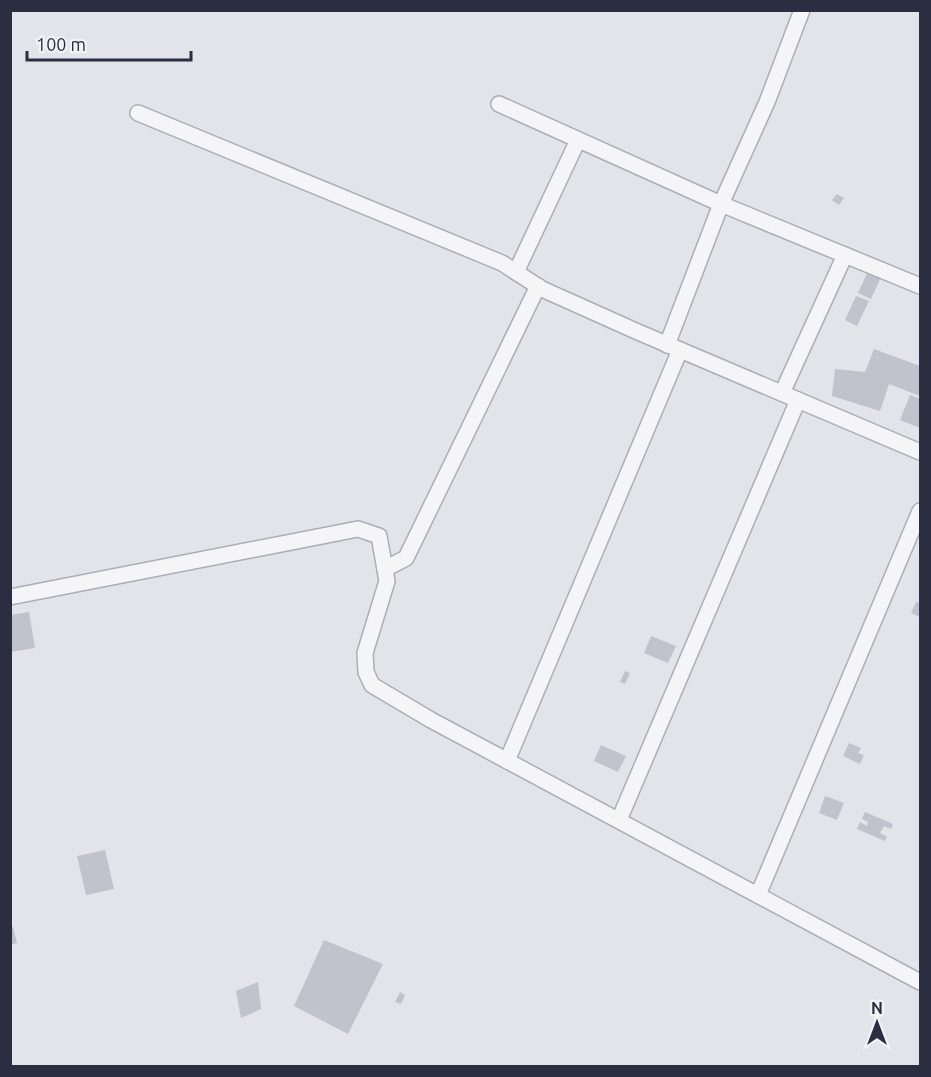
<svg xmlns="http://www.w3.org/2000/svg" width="931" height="1077" font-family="Ubuntu,sans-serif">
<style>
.building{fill:#c0c2cc}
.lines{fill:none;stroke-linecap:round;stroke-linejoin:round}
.minor-casing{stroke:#abadb7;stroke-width:18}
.minor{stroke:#f5f5f8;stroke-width:15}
</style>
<rect width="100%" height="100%" fill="#e2e4ea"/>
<g class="building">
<path d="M837 194 844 198 839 205 832 200Z"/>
<path d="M869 269 882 275 871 299 858 293Z"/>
<path d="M856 296 869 301 857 326 845 320Z"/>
<path d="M874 349 920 366V396L889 384 880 411 832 396 835 369 865 372Z"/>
<path d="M910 395 920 399V428L900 420Z"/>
<path d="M916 602 920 603V617L911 613Z"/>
<path d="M29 612 35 648 10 652V615Z"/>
<path d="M651 636 676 646 668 663 644 653Z"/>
<path d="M625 671 630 673 625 684 620 682Z"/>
<path d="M849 743 861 748 858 753 864 755 860 764 843 756Z"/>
<path d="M601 745 626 756 618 772 594 761Z"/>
<path d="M825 796 844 803 837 820 819 813Z"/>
<path d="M865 812 893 824 891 829 884 826 880 833 887 837 885 841 857 829 860 822 867 826 868 822 862 819Z"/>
<path d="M105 850 114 889 86 895 77 856Z"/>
<path d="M10 927H13L17 943 10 945Z"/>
<path d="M324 940 383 964 348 1034 294 1006Z"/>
<path d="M258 982 261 1009 241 1018 236 991Z"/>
<path d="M400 992 405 995 401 1004 395 1002Z"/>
</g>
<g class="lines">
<g class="minor-casing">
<g id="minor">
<path d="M499 104 721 204 767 102 802 10"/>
<path d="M138 113 502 263 542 289 638 332 920 452"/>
<path d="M516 272 578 140"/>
<path d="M667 345 721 204 920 286"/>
<path d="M782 393 845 255"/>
<path d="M385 569 406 558 538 286"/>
<path d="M10 597 358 529 379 536 387 581 365 653 366 672 372 685 431 720 920 982"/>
<path d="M507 761 680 350"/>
<path d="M619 820 798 400"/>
<path d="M758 895 920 511"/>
</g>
</g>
<use href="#minor" class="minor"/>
</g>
<rect width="931" height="1077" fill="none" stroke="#2b2e41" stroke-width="24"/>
<g transform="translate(877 1023)" stroke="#f2f3f7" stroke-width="4.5" paint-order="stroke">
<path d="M0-4.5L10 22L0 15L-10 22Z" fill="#2b2e41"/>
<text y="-9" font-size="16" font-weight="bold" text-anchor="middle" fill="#2b2e41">N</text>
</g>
<path d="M27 51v9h164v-9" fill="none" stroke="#2b2e41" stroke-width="3"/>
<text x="36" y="51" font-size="18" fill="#2b2e41" stroke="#f2f3f7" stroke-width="4.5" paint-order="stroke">100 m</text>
</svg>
